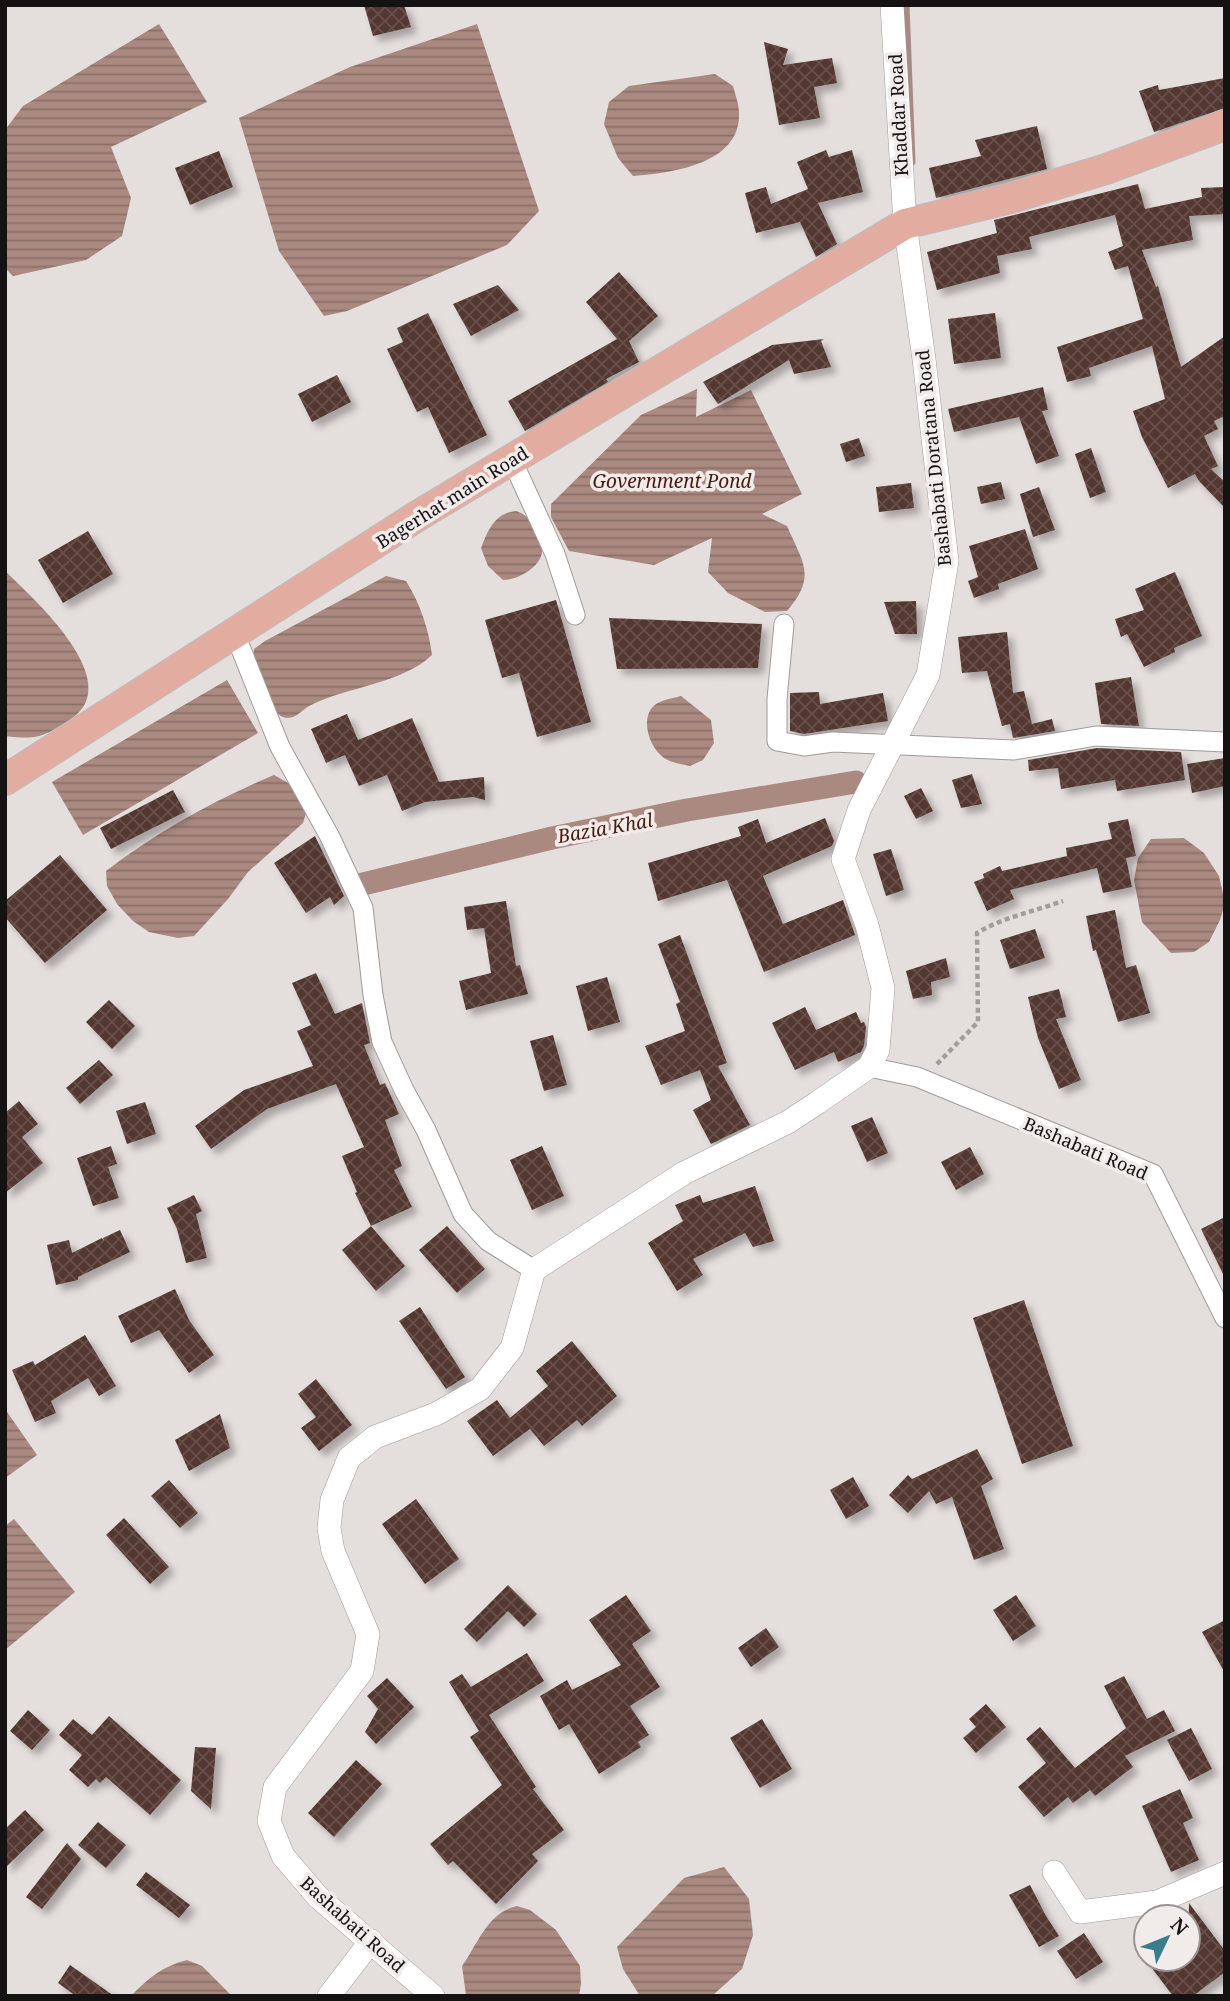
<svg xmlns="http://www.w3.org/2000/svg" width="1230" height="2001" font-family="'Noto Serif',serif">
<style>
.water{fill:url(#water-rules)}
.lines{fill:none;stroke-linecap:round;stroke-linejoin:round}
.stream{stroke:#aa8981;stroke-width:7}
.canal{stroke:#aa8981;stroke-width:23}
.building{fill:url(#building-cross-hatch);filter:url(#shadow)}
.minor-casing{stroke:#a09a99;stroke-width:21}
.tertiary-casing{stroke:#a09a99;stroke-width:24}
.primary-casing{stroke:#bdbdbd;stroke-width:32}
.path{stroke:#a29d9c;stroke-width:4.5;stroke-dasharray:5 3.5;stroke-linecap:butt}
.minor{stroke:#fff;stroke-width:19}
.tertiary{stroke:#fff;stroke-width:23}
.primary{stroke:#e2ada0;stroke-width:30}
.labels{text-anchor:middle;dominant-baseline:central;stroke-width:7;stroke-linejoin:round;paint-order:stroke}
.street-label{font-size:18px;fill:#141212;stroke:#f1ebe9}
.water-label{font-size:19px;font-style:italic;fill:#481b10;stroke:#f1ebe9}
</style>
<defs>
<pattern id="water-rules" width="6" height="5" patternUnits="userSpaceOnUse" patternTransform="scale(1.75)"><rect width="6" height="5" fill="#aa8981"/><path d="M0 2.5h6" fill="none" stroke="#896f68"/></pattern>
<pattern id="building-cross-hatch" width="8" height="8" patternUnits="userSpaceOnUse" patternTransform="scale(1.75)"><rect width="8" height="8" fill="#533730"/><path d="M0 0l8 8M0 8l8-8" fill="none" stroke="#67514b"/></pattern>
<filter id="shadow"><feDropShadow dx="6" dy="6" stdDeviation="3.5" flood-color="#0004"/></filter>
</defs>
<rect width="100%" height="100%" fill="#e4dedc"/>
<g class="water">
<path d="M159 24 207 102 111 147 131 198 122 236 86 260 13 276 5 268V130L23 106Z"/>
<path d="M477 24 539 211 507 245 347 311 324 316 279 251 239 118 350 67Z"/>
<path d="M715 74 733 86C735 94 739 104 739 113 741 164 672 173 633 176L618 158 604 124 609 102 629 86Z"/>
<path d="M697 389 696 417 751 390 802 494 762 514 787 526C803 563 817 576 787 611L765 612 728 593 708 572 712 538 654 565 569 551 551 517V504L641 415Z"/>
<path d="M516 511C531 515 543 536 542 552 540 568 517 580 503 580L488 566 481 548C488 530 495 513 516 511Z"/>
<path d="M5 571C34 599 127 682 71 719 43 737 39 740 5 736Z"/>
<path d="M386 576 406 581C420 603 429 630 432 655 403 683 347 687 311 705 301 710 295 721 283 717 272 714 254 671 253 660 253 657 254 653 254 649L265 641Z"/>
<path d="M227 680 258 733 83 835 52 782Z"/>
<path d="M681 696 711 720 714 743 703 760 690 766C682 764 671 763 664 758 651 749 641 724 651 709 657 700 671 699 681 696Z"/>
<path d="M274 775 299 789 307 810 303 823 248 872 228 899 194 936 178 938 149 932 133 921 117 904 107 886 106 871C157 832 215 800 274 775Z"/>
<path d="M1184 838 1204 853 1219 876 1225 903 1220 920 1209 942 1194 952 1171 953 1142 922 1134 880 1138 858 1151 839Z"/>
<path d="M5 1409 37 1455 5 1478Z"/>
<path d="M14 1519 75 1592 5 1650V1526Z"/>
<path d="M724 1867 749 1899 753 1935 742 1969 712 1996H640L623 1969 617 1947 684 1878Z"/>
<path d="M517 1906 530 1910 556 1930 580 1966 581 1984 579 1996 466 1995 462 1966C479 1942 487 1913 517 1906Z"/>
<path d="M187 1960 202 1966 232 1996H131C148 1978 163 1966 187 1960Z"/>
</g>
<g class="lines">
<path class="stream" d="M906 5 912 162"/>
<path class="canal" d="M355 886 552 838 687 810 856 782"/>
</g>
<g class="building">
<path d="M364 5H404L411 27 373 36Z"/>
<path d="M764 42 788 49 783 65 832 58 837 83 814 87 820 118 779 125Z"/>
<path d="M1225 78V108L1154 132 1139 91 1158 85 1159 90Z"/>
<path d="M1037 126 1047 169 936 198 929 168 981 156 975 140Z"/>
<path d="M826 150 829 157 852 150 863 192 818 203 837 244 816 257 800 222 756 233 745 193 766 187 771 204 808 189 797 162Z"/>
<path d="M219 151 233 187 190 205 175 168Z"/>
<path d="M1138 184 1145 209 1202 197 1201 188 1225 187V214L1189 216 1193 240 1142 250 1156 287 1158 286 1181 367 1225 336V416L1214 421 1218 429 1204 436 1218 466 1211 469 1225 482V508L1199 481 1195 474 1168 488 1142 437 1133 411 1165 399 1152 346 1089 368 1091 376 1067 382 1057 347 1143 319 1128 266 1115 270 1108 252 1123 246 1115 215 1029 237 1032 249 997 256 1000 273 937 290 927 252 997 233 994 220Z"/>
<path d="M619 272 658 316 629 341 639 362 606 379 608 382 525 431 508 401 617 339 586 302Z"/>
<path d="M498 285 519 310 471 336 453 304Z"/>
<path d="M428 313 487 435 449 453 428 407 417 412 387 349 403 342 397 328Z"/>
<path d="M995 313 1001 358 954 364 948 319Z"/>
<path d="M824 339 821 341 831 367 794 374 789 360 718 404 703 382 772 345Z"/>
<path d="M337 375 351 402 312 422 298 394Z"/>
<path d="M1043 387 1048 410 1042 411 1059 456 1036 464 1019 417 954 432 948 409Z"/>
<path d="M859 438 865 456 846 462 840 444Z"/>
<path d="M1091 448 1106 492 1090 498 1075 454Z"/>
<path d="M1001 482 1005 499 981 504 977 487Z"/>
<path d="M911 483 914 508 879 512 876 487Z"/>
<path d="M1039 487 1055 530 1033 537 1020 494Z"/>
<path d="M1025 529 1038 569 998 584 999 589 974 598 968 581 978 577 969 546Z"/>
<path d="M88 531 113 574 63 603 38 560Z"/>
<path d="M1175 572 1202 636 1174 648 1175 652 1144 667 1127 634 1121 637 1115 619 1144 610 1135 589Z"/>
<path d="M556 600 591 722 537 737 519 673 502 678 485 620Z"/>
<path d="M916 601 917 634H895L884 602Z"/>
<path d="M609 618 762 624 758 668 617 669Z"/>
<path d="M1007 632 1013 693 1024 691 1032 724 1052 719 1055 731 1013 738 1010 724 1002 726 987 671 962 673 958 637Z"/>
<path d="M1131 677 1139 726 1101 724 1095 683Z"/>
<path d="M819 692 820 704 883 693 888 721 804 734 790 731V693Z"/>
<path d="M347 714 358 740 412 718 439 782 484 777 485 800 473 797 425 802 402 811 387 775 359 786 345 755 326 763 311 729Z"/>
<path d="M1097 748 1181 752 1185 780 1117 791 1115 780 1061 789 1058 768 1029 771 1028 760Z"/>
<path d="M1225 758V786L1192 793 1187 764Z"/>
<path d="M972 774 982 804 961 808 952 780Z"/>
<path d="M921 788 933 811 916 819 904 796Z"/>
<path d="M173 790 185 812 111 849 100 828Z"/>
<path d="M825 818 834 841 832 846 763 876 783 924 843 900 855 935 764 972 727 880 658 901 648 863 741 836 738 827 758 819 766 843Z"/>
<path d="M1128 819 1136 856 1126 858 1132 887 1103 893 1097 868 1010 890 1014 899 987 911 974 882 984 878 983 874 1000 866 1002 871 1067 856 1066 848 1112 839 1108 823Z"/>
<path d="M315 836 344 896 334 905 330 897 306 913 274 863Z"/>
<path d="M891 849 904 890 886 896 873 854Z"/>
<path d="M60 855 107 910 45 963 5 917V901Z"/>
<path d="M506 901 516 966 520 965 528 994 466 1010 459 981 491 973 484 928 467 930 464 907Z"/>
<path d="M1115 910 1126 968 1136 965 1150 1013 1118 1022 1096 950 1093 951 1086 916Z"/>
<path d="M1035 929 1045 958 1010 969 1000 940Z"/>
<path d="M680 935 727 1063 718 1066 750 1125 711 1144 693 1110 711 1100 700 1070 661 1085 645 1046 685 1031 676 1004 680 1002 658 944Z"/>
<path d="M946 958 950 977 931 982 932 995 913 999 906 971Z"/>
<path d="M316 973 335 1014 362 1003 370 1043 364 1045 380 1085 385 1083 399 1114 385 1120 402 1166 394 1170 412 1207 371 1226 405 1266 376 1291 342 1250 371 1226 355 1193 357 1192 342 1156 364 1147 336 1084 267 1109 211 1149 195 1126 244 1090 313 1066 297 1031 311 1025 292 983Z"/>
<path d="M607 977 620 1022 588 1031 576 986Z"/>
<path d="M1059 989 1066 1017 1056 1019 1081 1080 1059 1089 1038 1038 1028 997Z"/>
<path d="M109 1000 135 1026 112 1049 86 1022Z"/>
<path d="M805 1007 816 1030 856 1012 861 1023 864 1022 866 1027 864 1046 861 1052 838 1062 834 1052 795 1070 772 1023Z"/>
<path d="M553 1035 567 1085 544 1091 530 1041Z"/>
<path d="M99 1060 113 1075 80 1104 66 1088Z"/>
<path d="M19 1101 38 1124 22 1137 43 1163 5 1193V1113Z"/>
<path d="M145 1102 156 1134 127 1144 116 1111Z"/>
<path d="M872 1117 888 1153 867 1162 851 1126Z"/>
<path d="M111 1146 117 1164 108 1167 119 1198 93 1206 77 1158Z"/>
<path d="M542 1146 564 1196 532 1210 510 1160Z"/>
<path d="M970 1147 984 1174 956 1190 941 1162Z"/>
<path d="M755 1186 774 1241 753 1247 745 1233 693 1259 703 1275 677 1291 648 1243 683 1221 675 1205 700 1195 703 1203Z"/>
<path d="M194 1195 202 1211 196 1214 207 1258 186 1263 177 1229 167 1208Z"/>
<path d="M1225 1217V1278L1201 1229Z"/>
<path d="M447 1226 485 1269 457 1293 419 1250Z"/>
<path d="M120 1230 130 1252 78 1277V1280L56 1285 47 1245 69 1240 72 1253 102 1238 104 1241 103 1238Z"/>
<path d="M175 1289 189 1320 214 1355 189 1373 159 1330 131 1343 118 1316Z"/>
<path d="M1024 1300 1073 1446 1022 1464 973 1318Z"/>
<path d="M420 1307 465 1377 446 1389 399 1321Z"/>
<path d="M85 1335 116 1386 99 1396 88 1378 51 1401 56 1413 35 1422 12 1370 33 1361 35 1365Z"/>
<path d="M572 1341 617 1396 582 1426 577 1420 544 1446 530 1429 493 1456 467 1421 497 1400 510 1418 548 1386 536 1371Z"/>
<path d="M316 1379 352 1425 319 1451 301 1428 316 1417 298 1394Z"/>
<path d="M220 1414 230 1448 189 1471 175 1440Z"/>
<path d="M977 1449 993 1479 981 1486 1004 1549 974 1560 952 1497 936 1504 929 1491 908 1513 889 1495 908 1475 912 1479Z"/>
<path d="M853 1477 869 1506 846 1519 830 1490Z"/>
<path d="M169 1480 198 1513 180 1528 151 1496Z"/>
<path d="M416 1499 459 1559 425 1584 382 1524Z"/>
<path d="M124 1518 169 1567 150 1584 106 1535Z"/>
<path d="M508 1585 537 1614 524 1627 508 1611 477 1642 464 1629Z"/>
<path d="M626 1595 651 1631 632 1644 660 1687 630 1706 649 1735 638 1742 641 1747 599 1774 569 1724 559 1730 540 1696 567 1680 572 1690 621 1665 589 1620Z"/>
<path d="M1016 1595 1036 1626 1013 1641 993 1610Z"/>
<path d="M1225 1620V1673L1202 1632Z"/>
<path d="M766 1628 779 1647 751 1667 738 1648Z"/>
<path d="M527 1653 544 1681 489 1715 536 1787 533 1789 564 1830 532 1854 538 1861 496 1904 453 1861 448 1865 430 1844 502 1785 470 1737 479 1731 449 1682 462 1674 471 1687Z"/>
<path d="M1124 1676 1147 1719 1164 1710 1175 1731 1125 1756 1133 1767 1095 1796 1090 1790 1073 1803 1068 1797 1044 1817 1018 1787 1046 1763 1026 1739 1040 1727 1075 1768 1126 1728 1104 1686Z"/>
<path d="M387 1678 414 1707 376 1744 365 1732 378 1709 367 1696Z"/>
<path d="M986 1704 1006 1727 976 1753 963 1738 976 1727 969 1719Z"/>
<path d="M28 1710 50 1730 32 1750 10 1731Z"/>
<path d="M109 1716 181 1780 150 1815 106 1777 100 1783 96 1779 88 1787 69 1770 82 1755 59 1735 73 1719 92 1735Z"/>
<path d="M762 1719 792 1769 760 1788 730 1738Z"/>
<path d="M1191 1728 1212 1769 1189 1781 1167 1740Z"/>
<path d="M195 1747 216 1748 211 1809 191 1791Z"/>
<path d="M356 1760 382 1784 334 1837 308 1813Z"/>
<path d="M1180 1789 1193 1818 1183 1823 1199 1860 1171 1872 1142 1806Z"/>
<path d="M25 1810 44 1830 5 1868V1829Z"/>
<path d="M98 1822 126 1845 106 1868 78 1845Z"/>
<path d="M67 1843 81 1859 42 1909 26 1897Z"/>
<path d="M146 1872 190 1905 179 1918 136 1885Z"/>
<path d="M1030 1885 1046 1916 1059 1936 1039 1947 1009 1895Z"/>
<path d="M1189 1903 1225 1951V1972L1193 1996H1173L1145 1959H1188Z"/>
<path d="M1084 1933 1103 1962 1076 1979 1057 1951Z"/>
<path d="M70 1965 114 1996H76L58 1983Z"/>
</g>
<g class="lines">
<g class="minor-casing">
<g id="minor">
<path d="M512 460 555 554 575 615"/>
<path d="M784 624 777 699V741L804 746 833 742 1014 750 1096 736 1225 742"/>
<path d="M235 634 280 747 330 837 363 908 373 995 382 1042 404 1090 426 1130 463 1214 488 1241 534 1270"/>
<path d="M869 1067 917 1077 1153 1174 1225 1318"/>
</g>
</g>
<g class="tertiary-casing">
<g id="tertiary">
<path d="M1054 1872 1080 1912 1157 1902 1225 1873"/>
<path d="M329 1996 371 1941"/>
<path d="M433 1996 318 1897 283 1856 269 1821 275 1787 362 1671 368 1634 333 1551 329 1528 332 1500 349 1458 375 1437 436 1414 480 1389 512 1348 534 1270 684 1173 788 1122 817 1103 869 1067 878 1050 883 988 867 925 843 859 859 810 928 675 947 561 924 359 905 224 892 5"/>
</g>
</g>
<g class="primary-casing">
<path id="primary" d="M5 780 419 515 905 224 1011 198 1106 169 1225 125"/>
</g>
<path class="path" d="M937 1064 978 1022 977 933C1001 918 1035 911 1063 901"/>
<use href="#minor" class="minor"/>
<use href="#tertiary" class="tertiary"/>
<use href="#primary" class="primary"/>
</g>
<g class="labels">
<g class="street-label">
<text transform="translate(898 115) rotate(-93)">Khaddar Road</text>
<text transform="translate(933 458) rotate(-96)">Bashabati Doratana Road</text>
<text transform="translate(452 497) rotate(-32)">Bagerhat main Road</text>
<text transform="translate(1086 1148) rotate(23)">Bashabati Road</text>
<text transform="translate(353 1924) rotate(42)">Bashabati Road</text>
</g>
<g class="water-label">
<text x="672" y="481">Government Pond</text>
<text transform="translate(605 828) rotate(-10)">Bazia Khal</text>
</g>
</g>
<rect width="1230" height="2001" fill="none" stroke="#141212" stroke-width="14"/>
<g transform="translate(1167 1938) rotate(47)"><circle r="33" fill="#f1ebe9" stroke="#999493" stroke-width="2"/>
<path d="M0-5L12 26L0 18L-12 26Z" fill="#3a7d8d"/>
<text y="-10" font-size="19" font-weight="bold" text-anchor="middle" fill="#141212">N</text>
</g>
</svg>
